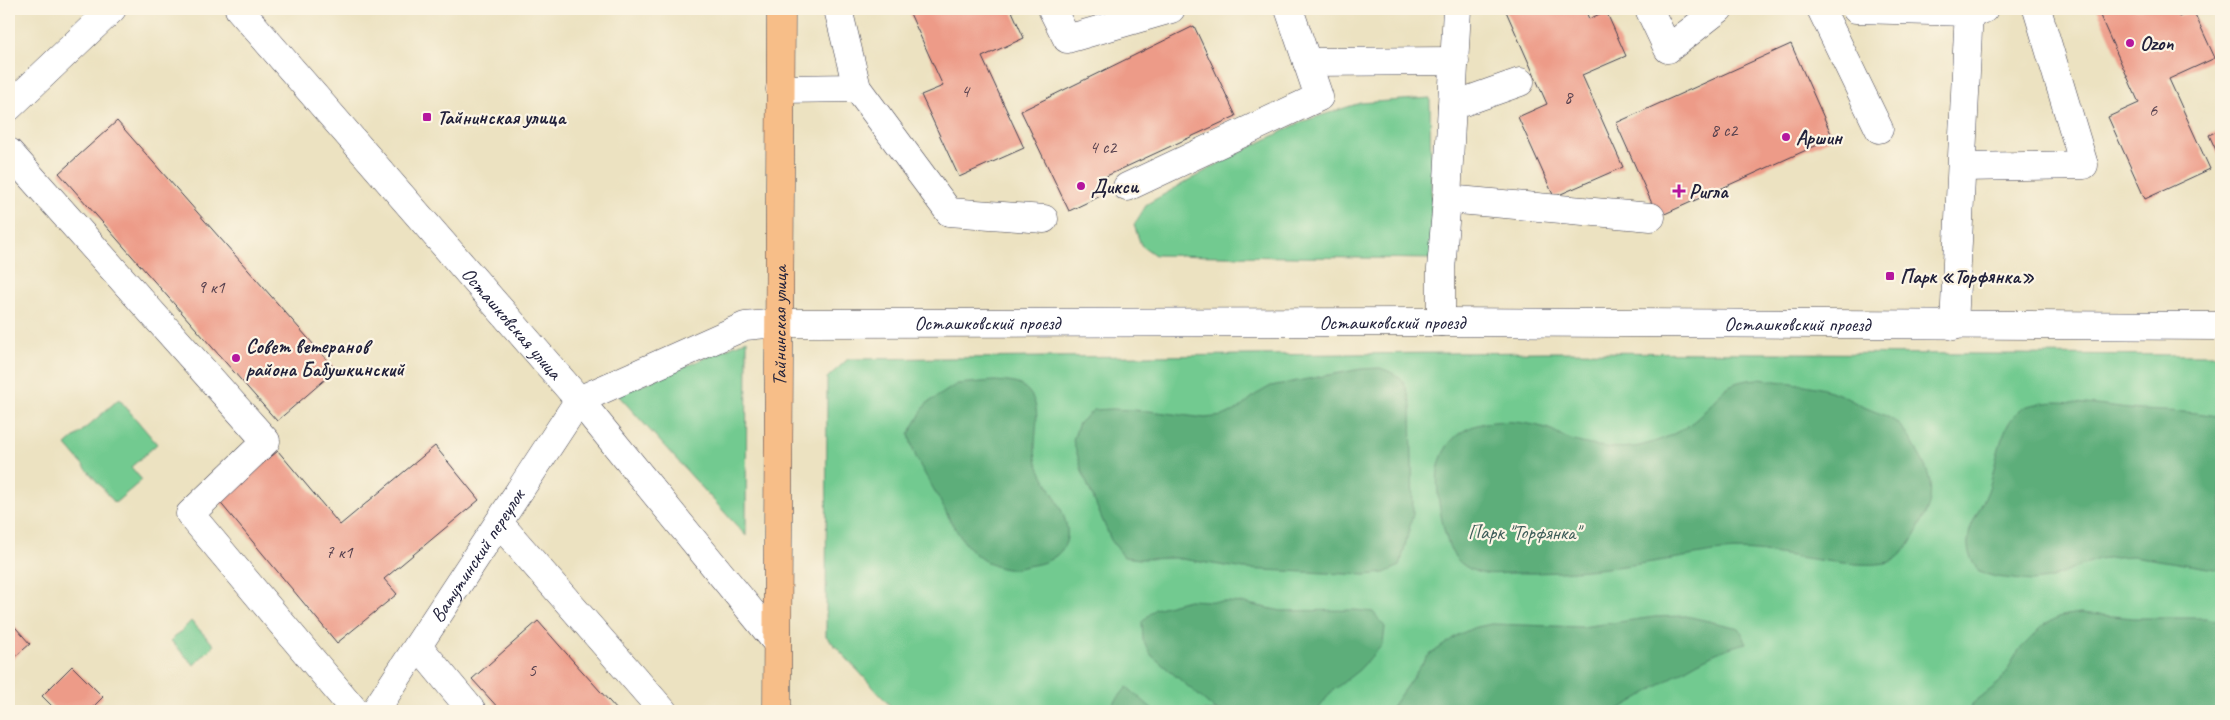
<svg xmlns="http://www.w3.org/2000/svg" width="2230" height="720" font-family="Caveat,sans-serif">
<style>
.green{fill:#72ca90;stroke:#4a7666}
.forest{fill:#5dae7a;stroke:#40685a}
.building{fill:#ed9b88}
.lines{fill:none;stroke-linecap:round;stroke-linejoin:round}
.minor-casing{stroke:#403f4f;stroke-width:29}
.major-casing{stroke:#403f4f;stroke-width:29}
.minor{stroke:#fff;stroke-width:28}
.major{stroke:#f7be88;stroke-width:28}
.poi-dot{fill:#b5179e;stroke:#fcf5e5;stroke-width:2}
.labels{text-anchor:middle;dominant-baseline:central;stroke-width:4.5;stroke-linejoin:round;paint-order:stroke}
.number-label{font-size:18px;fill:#55404e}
.poi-label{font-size:20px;font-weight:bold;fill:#22223b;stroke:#fcf5e5;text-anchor:start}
.street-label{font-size:20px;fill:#22223b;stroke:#fcf5e5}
.park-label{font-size:20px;fill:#3e5d59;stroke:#fcf5e5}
</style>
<rect width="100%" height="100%" fill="#fcf5e5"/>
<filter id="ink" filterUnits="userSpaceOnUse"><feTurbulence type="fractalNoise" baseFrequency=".02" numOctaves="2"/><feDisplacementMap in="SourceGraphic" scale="10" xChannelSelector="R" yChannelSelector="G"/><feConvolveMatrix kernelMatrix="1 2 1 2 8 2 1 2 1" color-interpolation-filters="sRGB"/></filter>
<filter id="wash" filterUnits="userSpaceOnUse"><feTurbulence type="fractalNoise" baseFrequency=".0096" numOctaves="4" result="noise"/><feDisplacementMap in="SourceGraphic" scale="20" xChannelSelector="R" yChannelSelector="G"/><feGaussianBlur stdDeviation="1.12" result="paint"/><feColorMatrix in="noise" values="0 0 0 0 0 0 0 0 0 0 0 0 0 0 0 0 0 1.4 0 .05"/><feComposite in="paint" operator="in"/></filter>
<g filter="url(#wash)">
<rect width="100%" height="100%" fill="#ece2c1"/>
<g class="green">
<path d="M1430 98 1432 259 1155 255 1141 245 1134 225 1147 204 1225 160 1301 122 1360 103Z"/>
<path d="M747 340 746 536 618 395Z"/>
<path d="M1544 352 2221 355V711H895L826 636 827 378 848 359Z"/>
<path d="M119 399 157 444 131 467 142 480 115 503 66 445Z"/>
<path d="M191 621 214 645 194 665 171 641Z"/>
</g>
<g class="forest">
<path d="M1380 368C1404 376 1405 382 1411 405L1413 514 1400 566 1384 573 1366 575 1244 569 1176 558 1140 559 1124 557 1111 540 1083 474 1073 440 1079 423 1094 410 1112 409 1149 411 1205 418 1223 416 1240 408 1255 395 1271 386 1361 369Z"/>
<path d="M1759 379C1783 382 1808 384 1831 391 1843 395 1853 402 1864 407 1875 412 1887 415 1897 423 1908 432 1914 446 1921 458 1930 474 1934 492 1927 510 1920 526 1909 551 1894 560 1873 573 1783 553 1755 551 1737 549 1718 551 1701 554 1639 565 1575 574 1513 573 1501 573 1489 575 1477 572 1466 568 1459 563 1453 554 1443 537 1435 490 1438 471 1447 416 1504 416 1546 428 1554 430 1561 436 1568 439 1577 442 1588 445 1598 446 1609 448 1623 448 1634 447 1657 443 1683 432 1700 416 1723 393 1722 381 1759 379Z"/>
<path d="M994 381C1006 382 1020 381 1029 392 1045 412 1030 440 1037 462 1044 483 1074 519 1066 542 1061 556 1047 563 1033 565 1025 566 1015 570 1007 569 969 564 953 525 937 495 925 473 914 460 909 434L926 404 957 384Z"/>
<path d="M2057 402C2082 403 2104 406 2129 409 2160 412 2191 410 2221 417V570L2133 556 2116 557 2098 559 2049 579 2031 581 1996 577 1979 572C1972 562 1967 553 1968 541 1969 523 1982 507 1988 491 1996 468 1999 426 2020 410 2029 403 2045 403 2057 402Z"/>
<path d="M1189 600 1244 603 1281 611 1354 610 1373 612 1385 627 1383 644 1359 670 1331 692 1317 711H1217L1151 655 1143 640 1142 622 1155 609Z"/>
<path d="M2080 613 2133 618H2205L2221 621V711H1968L1972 704 2000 682 2019 650 2045 624 2061 616Z"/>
<path d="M1686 616 1739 628 1747 643C1703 651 1656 691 1615 711H1389L1427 657 1456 636 1473 628 1491 624 1582 627 1655 617Z"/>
<path d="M1127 687 1155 711H1107Z"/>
</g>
<g id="blocks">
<g class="building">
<path d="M908 9H1011L1024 38 982 57 1024 148 959 177 921 95 943 86Z"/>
<path d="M1505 9H1585L1589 19 1606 11 1626 56 1582 75 1623 167 1554 197 1518 117 1547 104Z"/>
<path d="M2097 9H2175L2179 17 2193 10 2215 58 2169 79 2210 169 2145 199 2108 117 2139 103Z"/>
<path d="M1194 26 1236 116 1100 179 1107 193 1069 211 1021 111Z"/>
<path d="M1791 44 1833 138 1658 217 1616 123Z"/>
<path d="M117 121 336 370 277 421 59 173Z"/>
<path d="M2221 129V161L2209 135Z"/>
<path d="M435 446 479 500 384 579 397 594 337 643 218 500 278 451 340 525Z"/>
<path d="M9 620 30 644 9 662Z"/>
<path d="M538 621 574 662 618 711H501L472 679Z"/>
<path d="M72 666 103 697 89 711H57L42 696Z"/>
</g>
</g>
</g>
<g filter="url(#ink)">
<use href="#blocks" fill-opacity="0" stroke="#403f4f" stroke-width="1"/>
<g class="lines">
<g class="minor-casing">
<g id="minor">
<path id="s1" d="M239 9 579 400 777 643"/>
<path d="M838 9 857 88 949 212 1044 219"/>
<path d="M1052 9 1067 39 1171 9"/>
<path d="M1649 9 1668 49 1719 9"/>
<path d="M1821 9 1879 129"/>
<path d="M1856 9 1969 12 1984 9"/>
<path d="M1307 62 1455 61"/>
<path d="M780 89 857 88"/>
<path d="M1452 106 1520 82"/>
<path d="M9 107 112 9"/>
<path d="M9 152 266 441 190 514 355 711"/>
<path d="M1962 167 2084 165 2037 9"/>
<path d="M1127 187 1319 97 1289 9"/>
<path d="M1447 199 1651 217"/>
<path d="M1441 322V269L1447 199 1457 9"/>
<path d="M1954 326 1969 9"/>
<path id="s2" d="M579 400 745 326 778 323 1441 322 2221 326"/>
<path d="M499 523 663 711"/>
<path d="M418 646 472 711"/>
<path id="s3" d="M375 711 579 400"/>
</g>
</g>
<g class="major-casing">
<g id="major">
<path id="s4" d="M777 711 781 9"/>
</g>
</g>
<use href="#minor" class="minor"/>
<use href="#major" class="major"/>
</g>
</g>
<g class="poi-dot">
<circle cx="2130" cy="43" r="5"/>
<rect x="422" y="112" width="10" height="10" rx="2.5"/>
<circle cx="1786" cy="137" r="5"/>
<circle cx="1081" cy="186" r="5"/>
<path d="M1676.5 183.5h5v5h5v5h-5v5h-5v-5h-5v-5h5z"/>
<rect x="1885" y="271" width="10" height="10" rx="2.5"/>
<circle cx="236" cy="358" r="5"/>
</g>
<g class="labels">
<g class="number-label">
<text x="965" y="91">4</text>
<text x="1568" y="97">8</text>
<text x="2153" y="110">6</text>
<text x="1724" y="130">8 с2</text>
<text x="1103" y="147">4 с2</text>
<text x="211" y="287">9 к1</text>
<text x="339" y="552">7 к1</text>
<text x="532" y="670">5</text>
</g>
<g class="poi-label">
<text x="2140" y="43">Ozon</text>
<text x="437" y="117">Тайнинская улица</text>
<text x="1796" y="137">Аршин</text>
<text x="1091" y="186">Дикси</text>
<text x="1689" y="191">Ригла</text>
<text x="1900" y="276">Парк «Торфянка»</text>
<text x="246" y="346">Совет ветеранов<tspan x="246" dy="23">района Бабушкинский</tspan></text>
</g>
<g class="street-label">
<text stroke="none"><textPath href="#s2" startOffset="424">Осташковский проезд</textPath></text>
<text stroke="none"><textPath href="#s2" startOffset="829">Осташковский проезд</textPath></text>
<text stroke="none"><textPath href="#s1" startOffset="416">Осташковская улица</textPath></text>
<text stroke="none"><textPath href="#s2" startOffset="1234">Осташковский проезд</textPath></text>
<text stroke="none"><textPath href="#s4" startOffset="385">Тайнинская улица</textPath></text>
<text stroke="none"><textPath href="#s3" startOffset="186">Ватутинский переулок</textPath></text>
</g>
<g class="park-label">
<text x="1524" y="532">Парк "Торфянка"</text>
</g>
</g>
<rect width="2230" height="720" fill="none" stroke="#fcf5e5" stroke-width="30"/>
</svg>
